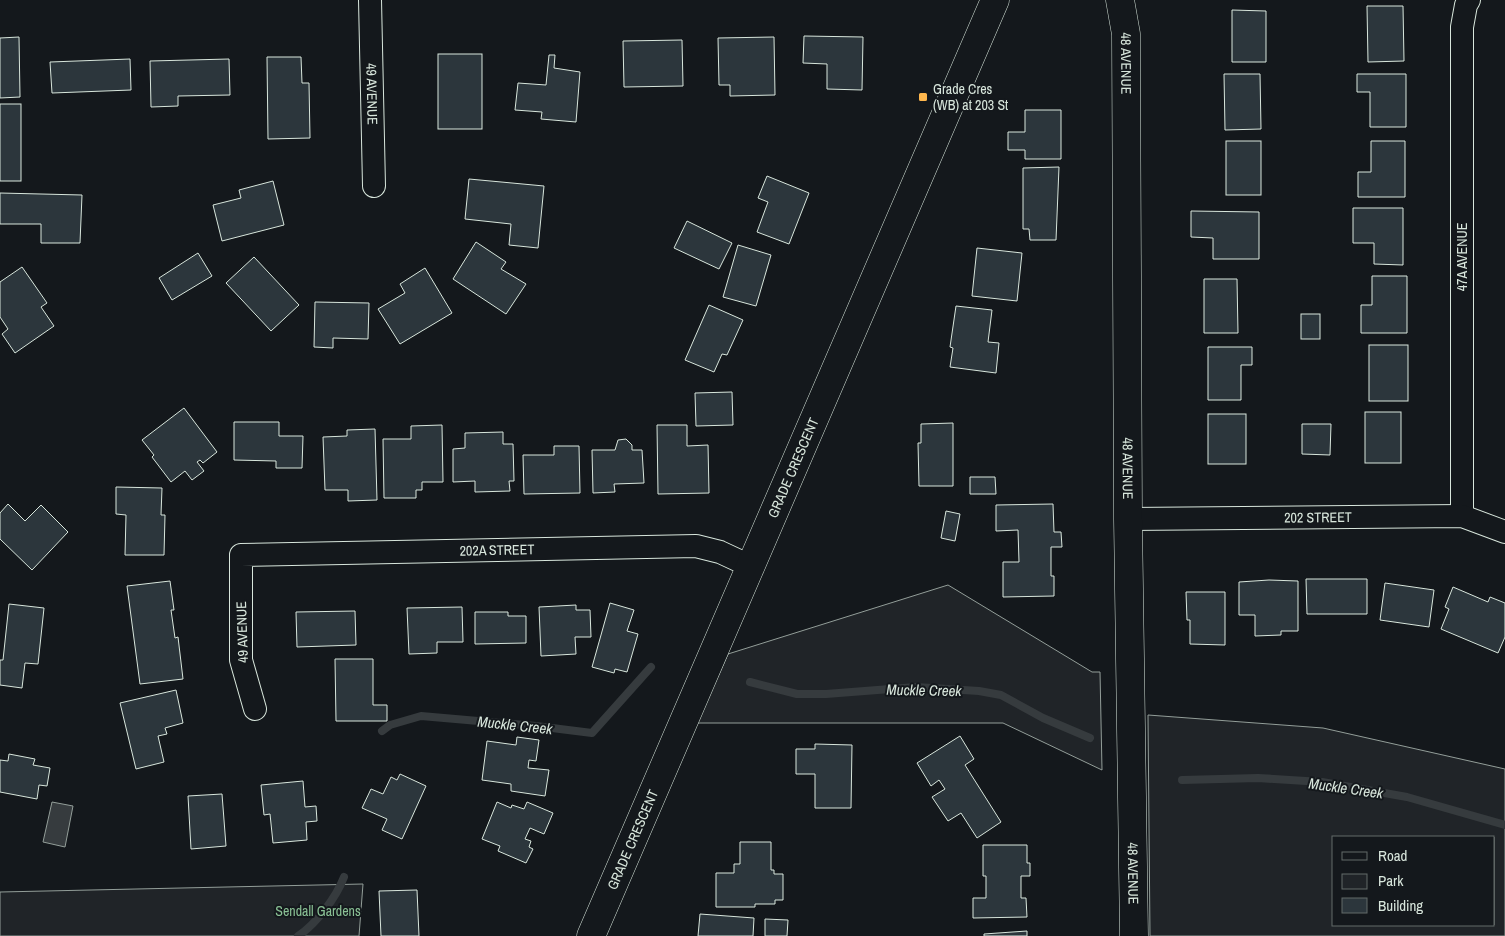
<svg xmlns="http://www.w3.org/2000/svg" width="1505" height="936" font-family="'Archivo Narrow',sans-serif">
<style>
.green{fill:#202428;stroke:#939e99;fill-rule:evenodd}
.water{fill:#363b3e;stroke:#939e99}
.lines{fill:none;stroke-linecap:round;stroke-linejoin:round}
.stream{stroke:#363b3e;stroke-width:8}
.building{fill:#2c363c;stroke:#d8e6dc}
.street-casing{stroke:#d8e6dc;stroke-width:24}
.secondary-casing{stroke:#d8e6dc;stroke-width:29}
.street{stroke:#14181c;stroke-width:22}
.secondary{stroke:#14181c;stroke-width:28}
.poi-dot{fill:#ffb74d;stroke:#14181c;stroke-width:2}
.labels{text-anchor:middle;dominant-baseline:central;stroke-width:4;stroke-linejoin:round;paint-order:stroke}
.street-label{font-size:14px;fill:#d8e6dc;stroke:#14181c}
.poi-label{font-size:14px;fill:#d8e6dc;stroke:#14181c;text-anchor:start}
.park-label{font-size:14px;fill:#8ac095;stroke:#14181c}
.water-label{font-size:15px;font-style:italic;fill:#d8e6dc;stroke:#14181c}
</style>
<rect width="100%" height="100%" fill="#14181c"/>
<g class="green">
<path d="M948 585 1092 672H1100L1102 770 1003 723H697L728 654Z"/>
<path d="M1148 715 1323 728 1505 769V936H1150ZM1334 837H1494V925H1334Z"/>
<path d="M363 884 359 936H0V892Z"/>
</g>
<path class="water" d="M52 802 73 806 65 847 43 842Z"/>
<g class="lines">
<g class="stream">
<path d="M750 682 797 694H826L916 687 979 691 1001 695 1043 718 1090 738"/>
<path d="M382 731 390 725 421 716 536 726 592 733 651 667"/>
<path d="M1182 780 1258 778 1322 782 1407 797 1505 825"/>
<path d="M298 936C316 924 336 898 344 877"/>
</g>
</g>
<g class="building">
<path d="M1367 6H1403L1404 61 1368 62Z"/>
<path d="M1232 10 1266 11V62H1232Z"/>
<path d="M804 36 863 37 862 90 827 89V64L803 63Z"/>
<path d="M19 37 20 97 0 98V38Z"/>
<path d="M774 37 775 95 730 96V85H719L718 38Z"/>
<path d="M682 40 683 86 624 87 623 41Z"/>
<rect x="438" y="54" width="44" height="75"/>
<path d="M549 55H555L554 68 580 72 576 122 541 119 542 112 515 110 518 83 546 85Z"/>
<path d="M267 57H301L302 83H309L310 138 268 139Z"/>
<path d="M130 59 131 90 52 93 50 62Z"/>
<path d="M229 59 230 95 178 96V106L151 107 150 61Z"/>
<path d="M1224 74H1260L1261 129 1225 130Z"/>
<path d="M1357 74H1406V127H1370V92H1357Z"/>
<rect x="0" y="104" width="21" height="77"/>
<path d="M1025 110H1061V159H1025V150H1008V132H1025Z"/>
<rect x="1226" y="141" width="35" height="54"/>
<path d="M1371 141H1405V197H1358V172H1371Z"/>
<path d="M1059 167 1056 240H1030L1029 229H1023V168Z"/>
<path d="M767 176 809 193 789 244 757 232 768 202 758 198Z"/>
<path d="M469 179 544 186 538 248 509 245 511 224 465 219Z"/>
<path d="M273 181 284 225 222 241 213 205 241 198 239 190Z"/>
<path d="M0 193 82 195 80 243H41V224H0Z"/>
<path d="M1353 208H1403V265L1374 264V243H1353Z"/>
<path d="M1191 211 1259 212V259H1213V238L1191 237Z"/>
<path d="M687 221 732 243 719 269 674 248Z"/>
<path d="M476 242 506 262 501 269 526 284 506 314 453 279Z"/>
<path d="M738 245 771 255 756 306 723 297Z"/>
<path d="M977 248 1022 253 1017 301 972 296Z"/>
<path d="M198 253 212 276 172 300 159 278Z"/>
<path d="M254 257 299 305 271 331 226 283Z"/>
<path d="M22 267 47 303 41 307 54 326 15 353 2 334 8 329 0 317V282Z"/>
<path d="M425 268 452 313 400 344 378 309 405 293 400 284Z"/>
<path d="M1372 276H1407V333H1361V305H1372Z"/>
<path d="M1204 279H1237L1238 333H1204Z"/>
<path d="M315 302 369 303 368 339 333 338V348L314 347Z"/>
<path d="M709 305 743 320 727 355 722 354 714 372 685 360Z"/>
<path d="M956 306 992 310 988 342 999 343 996 373 950 367 953 348 950 347Z"/>
<rect x="1301" y="314" width="19" height="25"/>
<rect x="1369" y="345" width="39" height="56"/>
<path d="M1208 347H1252V365H1241V400H1208Z"/>
<path d="M732 392 733 425 696 426 695 393Z"/>
<path d="M184 408 217 452 203 463 200 460 197 462 204 471 192 480 185 471 171 482 152 457 154 455 142 440Z"/>
<rect x="1365" y="412" width="36" height="51"/>
<rect x="1208" y="414" width="38" height="50"/>
<path d="M234 422H279V436H303L302 468H276V461L234 460Z"/>
<path d="M953 423V486H919L918 443H921V424Z"/>
<path d="M1302 424H1331L1330 455 1302 454Z"/>
<path d="M442 425 443 482H422V490H416V498H384L383 439H411V426Z"/>
<path d="M657 425H687V446L708 445 709 493 658 494Z"/>
<path d="M375 429 377 500 348 501V490H325L323 437 347 436V430Z"/>
<path d="M503 432V444H513L514 481H509L510 491 475 492V481L453 482V449L465 448V433Z"/>
<path d="M626 439 632 445V450H642L644 483 614 484 615 492 593 493 592 450H615L618 440Z"/>
<path d="M554 446H579L580 493 524 494 523 455H554Z"/>
<path d="M970 477H995L996 494H970Z"/>
<path d="M116 487 162 488 161 515H165L164 555H125L126 515 116 514Z"/>
<path d="M8 504 25 521 41 505 68 532 32 570 0 539V513Z"/>
<path d="M1053 504 1054 532H1061L1062 547H1051V576H1054V596L1003 597V562H1019L1018 530 996 531V505Z"/>
<path d="M946 511 960 514 955 541 941 538Z"/>
<path d="M1306 579H1367V614H1307Z"/>
<path d="M1269 580 1298 581V631H1281V635L1255 636V615H1239V582Z"/>
<path d="M170 581 174 610H171L175 638 178 637 183 679 140 684 127 586Z"/>
<path d="M1385 583 1434 590 1429 627 1380 620Z"/>
<path d="M1453 587 1488 602 1490 597 1505 603V637L1498 653 1441 629 1449 609 1445 607Z"/>
<path d="M1186 592H1225V645L1190 644V620H1187Z"/>
<path d="M610 603 634 610 627 631 638 634 627 672 615 669 614 673 592 667Z"/>
<path d="M9 604 44 608 38 664 25 663 22 688 0 685V660H3Z"/>
<path d="M576 605V610H590L591 637H575L576 654 541 656 539 607Z"/>
<path d="M462 607 463 642H437V653L409 654 407 608Z"/>
<path d="M355 611 356 645 297 647 296 612Z"/>
<path d="M475 612H508V616H526V643L475 644Z"/>
<path d="M335 659H373V705H387V721H336Z"/>
<path d="M176 690 183 723 165 728 167 734 158 736 164 762 136 769 120 703Z"/>
<path d="M960 736 974 759 965 765 1001 822 977 838 961 813 948 821 932 797 945 789 939 780 931 786 917 763Z"/>
<path d="M517 737 539 740 536 761 529 760 528 768 549 770 545 796 511 791V784L482 780 487 741 516 745Z"/>
<path d="M815 744 852 745 851 808H815V774H796V749H815Z"/>
<path d="M9 754 35 759 33 765 50 768 47 786 39 785 37 799 0 792V760L8 761Z"/>
<path d="M400 774 426 786 402 839 382 830 387 819 362 808 371 789 383 794 391 777 397 780Z"/>
<path d="M303 781 305 807 316 806 317 821 306 822 307 840 273 843 270 814 264 815 261 785Z"/>
<path d="M222 794 226 846 191 849 188 796Z"/>
<path d="M497 802 511 808 512 805 524 809 527 802 553 813 544 834 530 828 525 839 531 841 529 847 533 849 526 863 498 851 500 846 482 839Z"/>
<path d="M740 842H771V870H774V874H783V900H775V904H755V907H716V873H734V864H740Z"/>
<path d="M983 845H1027V863H1030V876H1021V898H1026L1027 917 973 918V898H986V876H983Z"/>
<path d="M417 890 419 936H381L379 891Z"/>
<path d="M700 914 754 918 753 936H698Z"/>
<path d="M765 919 788 920 787 936H765Z"/>
<path d="M1027 931V936H984V934Z"/>
</g>
<g class="lines">
<g class="street-casing">
<g id="street">
<path id="s1" d="M370 0 374 186"/>
<path d="M1462 516V27L1466 5 1469 0"/>
<path id="s2" d="M1128 519 1462 516 1505 532"/>
<path id="s3" d="M255 709 241 660V555L696 546 720 552 750 566"/>
</g>
</g>
<g class="secondary-casing">
<g id="secondary">
<path id="s4" d="M1120 0 1126 34 1128 519 1134 936"/>
<path id="s5" d="M591 936 995 0"/>
</g>
</g>
<use href="#street" class="street"/>
<use href="#secondary" class="secondary"/>
</g>
<rect class="poi-dot" x="918" y="92" width="10" height="10" rx="2.5"/>
<g class="labels">
<g class="street-label">
<text stroke="none"><textPath href="#s4" startOffset="64">48 AVENUE</textPath></text>
<text stroke="none"><textPath href="#s1" startOffset="94">49 AVENUE</textPath></text>
<text transform="translate(1462 257) rotate(-90)">47A AVENUE</text>
<text stroke="none"><textPath href="#s5" startOffset="510">GRADE CRESCENT</textPath></text>
<text stroke="none"><textPath href="#s4" startOffset="469">48 AVENUE</textPath></text>
<text stroke="none"><textPath href="#s2" startOffset="190">202 STREET</textPath></text>
<text stroke="none"><textPath href="#s3" startOffset="412">202A STREET</textPath></text>
<text transform="translate(242 632) rotate(-92)">49 AVENUE</text>
<text stroke="none"><textPath href="#s5" startOffset="105">GRADE CRESCENT</textPath></text>
<text stroke="none"><textPath href="#s4" startOffset="874">48 AVENUE</textPath></text>
</g>
<g class="poi-label">
<text x="933" y="89">Grade Cres<tspan x="933" dy="16">(WB) at 203 St</tspan></text>
</g>
<g class="park-label">
<text x="318" y="911">Sendall Gardens</text>
</g>
<g class="water-label">
<text transform="translate(924 690) rotate(1)">Muckle Creek</text>
<text transform="translate(515 725) rotate(6)">Muckle Creek</text>
<text transform="translate(1346 788) rotate(8)">Muckle Creek</text>
</g>
</g>
<rect x="1332" y="836" width="162" height="90" fill="#14181c" stroke="#626a69"/>
<rect x="1342" y="852" width="25" height="8" fill="#14181c" stroke="#626a69"/>
<text x="1378" y="861" font-size="15" fill="#d8e6dc">Road</text>
<rect x="1342" y="874" width="25" height="15" fill="#202428" stroke="#626a69"/>
<text x="1378" y="886" font-size="15" fill="#d8e6dc">Park</text>
<rect x="1342" y="898" width="25" height="15" fill="#2c363c" stroke="#626a69"/>
<text x="1378" y="911" font-size="15" fill="#d8e6dc">Building</text>
</svg>
